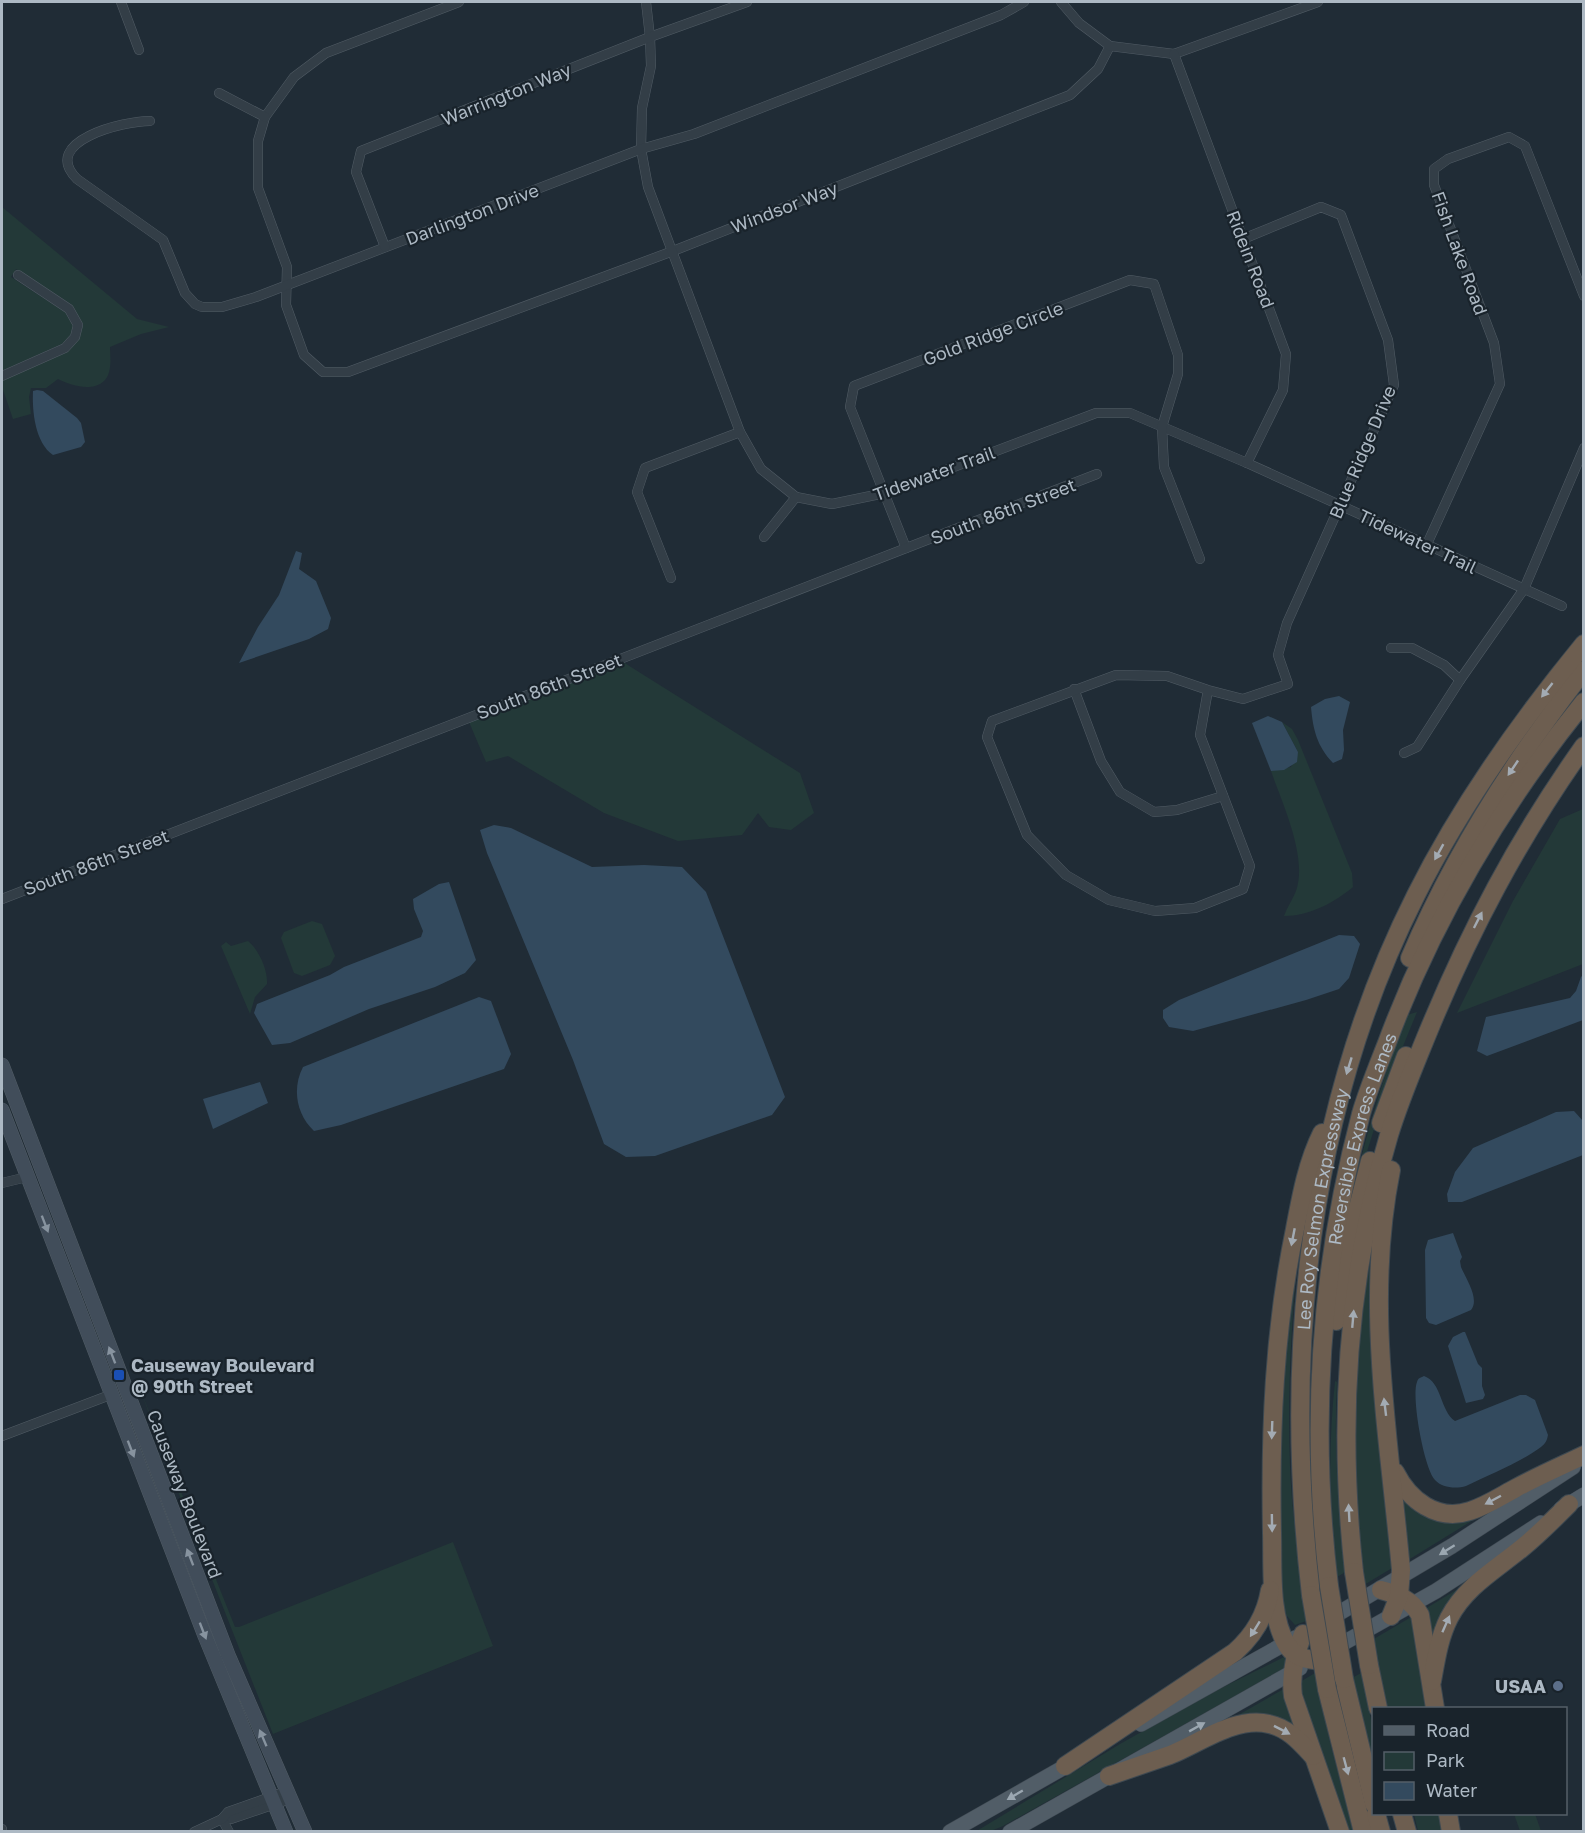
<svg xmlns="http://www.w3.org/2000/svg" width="1585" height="1833" font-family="'Golos Text',sans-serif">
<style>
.green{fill:#233938}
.water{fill:#334a5e}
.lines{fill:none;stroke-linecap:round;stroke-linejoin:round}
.minor-casing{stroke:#515c65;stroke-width:10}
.secondary-casing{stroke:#515c65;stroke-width:15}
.primary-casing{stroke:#3d4750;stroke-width:16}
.motorway-casing{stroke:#3e4951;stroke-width:20}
.minor{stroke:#333e47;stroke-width:9}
.secondary{stroke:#414d5a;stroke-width:14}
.primary{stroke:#515d67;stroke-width:15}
.motorway{stroke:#6d5e50;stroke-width:18}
.motorway-bridge-casing{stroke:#3e4951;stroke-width:20;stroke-linecap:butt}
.motorway-bridge{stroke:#6d5e50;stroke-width:18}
.oneway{fill:#a3abb3}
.oneway2{fill:#87939f}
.oneway3{fill:#9ba7b1}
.transit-dot{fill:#1a4fb4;stroke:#19232b;stroke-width:2}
.service-dot{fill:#5c6f8a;stroke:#19232b;stroke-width:2}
.labels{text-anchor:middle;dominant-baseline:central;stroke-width:4.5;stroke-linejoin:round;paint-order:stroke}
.street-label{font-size:18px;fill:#adb9c4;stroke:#19232b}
.poi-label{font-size:18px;font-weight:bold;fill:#adb9c4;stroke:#19232b;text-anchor:start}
</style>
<rect width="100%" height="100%" fill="#202c36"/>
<g class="green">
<path d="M2 207 137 319 169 327 141 334 110 347C110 353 111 361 110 367 107 395 75 388 58 379L46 388H31L29 397 31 414 13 419 2 387V380L67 352 82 325 72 305 16 269 11 277 65 312 73 326 70 336 62 344 2 371Z"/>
<path d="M623 662 800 773 814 813 791 830 769 827 758 813 742 835 678 841 604 813 508 756 486 762 469 722Z"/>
<path d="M1282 722 1292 729 1298 740 1352 873 1353 887C1334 903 1309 916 1284 916 1287 907 1293 899 1296 891 1308 857 1282 803 1271 771L1291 767 1298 752Z"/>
<path d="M1583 809V964L1457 1013 1513 901 1560 819Z"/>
<path d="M312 921 322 924 335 956 330 965 302 976 294 973 281 938 284 932Z"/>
<path d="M248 941C259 950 268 970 267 984L255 997 250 1014 221 946 226 942 231 946Z"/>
<path d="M1417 1012 1392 1073 1349 1208C1364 1142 1382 1078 1407 1015Z"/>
<path d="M1300 1233C1292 1311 1287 1388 1290 1466 1292 1518 1300 1569 1306 1621L1295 1625 1280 1608 1274 1433Z"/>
<path d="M1371 1257H1376L1397 1565 1364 1585C1351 1477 1352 1364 1371 1257Z"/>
<path d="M1335 1381 1337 1382C1334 1445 1337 1508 1347 1571L1337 1577C1329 1512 1328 1447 1335 1381Z"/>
<path d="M140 1389 235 1627H239L453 1542 493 1646 273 1734 191 1526Z"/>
<path d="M1397 1487 1403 1492 1478 1517 1405 1562Z"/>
<path d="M1471 1581 1434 1645 1425 1609Z"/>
<path d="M1413 1616 1431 1708H1388L1372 1640Z"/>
<path d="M1284 1657 1287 1658 1284 1669 1003 1826 991 1831 975 1832 1120 1744 1205 1696Z"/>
<path d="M1363 1672 1367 1700 1373 1729V1767L1352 1678Z"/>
<path d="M1315 1673 1330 1742 1353 1831H1344L1295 1685Z"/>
<path d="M1284 1690 1303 1735 1219 1726 1282 1690Z"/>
<path d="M1414 1814H1445L1448 1831H1418Z"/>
<path d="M1514 1814H1535L1541 1831H1520Z"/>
</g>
<g class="water">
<path d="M37 390 43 391 77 418 81 423 85 442 81 447 53 455C35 443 32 411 33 391Z"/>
<path d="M296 551 302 553 299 569 316 581 331 618 328 629 309 639 239 663 258 627 279 595Z"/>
<path d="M1339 696 1350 702 1343 730 1344 750 1342 759 1333 763C1317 746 1313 730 1311 707L1325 699Z"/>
<path d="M1268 716 1282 722 1298 752 1297 762 1284 770 1271 771 1252 723Z"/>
<path d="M494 825 511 828 592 867 644 865 682 867 706 892 785 1097 772 1115 655 1156 626 1157 604 1144 573 1060 487 853 480 830Z"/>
<path d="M449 882 476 960 465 973 435 987 369 1009 290 1043 272 1045 254 1013 257 1004 330 975 344 967 421 937 423 931 414 909 413 899 439 884Z"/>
<path d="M1339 935 1354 936 1360 944 1349 978 1339 989 1306 1000 1193 1031 1169 1027 1163 1018V1010L1179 1000Z"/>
<path d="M1583 975V1020L1487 1056 1477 1051 1486 1017 1570 998 1576 991 1581 977Z"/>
<path d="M479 997 491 1001 511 1054 504 1069 341 1125 314 1131C296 1114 292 1088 303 1067Z"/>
<path d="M260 1082 268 1103 213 1129 203 1099Z"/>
<path d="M1574 1111 1583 1121V1155L1462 1202H1448L1447 1194 1455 1172 1473 1148 1556 1112Z"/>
<path d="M1453 1233 1462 1257 1460 1261 1461 1267C1466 1279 1480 1299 1471 1310L1436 1325 1429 1323 1426 1318 1425 1250 1428 1240Z"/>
<path d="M1463 1332H1465L1478 1364 1482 1368V1386L1485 1395 1483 1399 1466 1403 1448 1346 1453 1337Z"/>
<path d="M1424 1376C1442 1382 1440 1411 1455 1421L1520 1395H1526L1535 1400 1548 1435C1547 1440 1546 1443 1541 1447 1521 1462 1489 1475 1466 1486 1456 1489 1442 1488 1435 1480 1424 1469 1411 1396 1417 1382 1418 1378 1420 1378 1424 1376Z"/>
</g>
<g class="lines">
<g class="minor-casing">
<g id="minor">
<path d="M121 2 139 50"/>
<path d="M459 2 326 53 294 77 265 117 258 141V188L287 267 286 305 304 355 323 372H348L673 251 1070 95 1098 69 1110 46"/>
<path d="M646 2 650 37 651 66 642 108 641 149 648 187 740 432 761 469 796 497 832 504 885 493 1096 413H1130L1247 463 1562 606"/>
<path d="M1061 2 1079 23 1110 46 1174 54 1318 2"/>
<path d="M1174 54 1286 354 1283 390 1247 463"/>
<path d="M219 93 265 117"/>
<path d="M150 121C124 121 39 141 77 179L163 240 185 293 195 304 202 307H222L256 297 641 149 694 134 1001 15 1024 2"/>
<path d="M385 247 356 172 361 151 650 37 747 2"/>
<path d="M2 376 65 348 75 337 78 325 69 309 18 275"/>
<path d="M764 537 796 497"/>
<path d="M1427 544 1500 384 1494 343 1434 185V169L1448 159 1509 137 1525 146 1584 296"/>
<path d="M906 548 850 407 854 386 1130 280 1154 284 1178 355V374L1162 427 1164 467 1200 559"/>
<path d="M671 578 637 492 645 468 740 432"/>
<path d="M1391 648H1412L1444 665 1460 680"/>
<path d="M1074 689 1101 761 1120 792 1154 812 1177 810 1223 796"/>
<path d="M1208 690 1200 735 1250 866 1243 889 1195 908 1155 911 1109 900 1066 875 1027 835 987 737 992 721 1116 675 1167 676 1208 690 1243 699 1288 684 1278 655 1287 623 1394 385 1388 340 1341 215 1321 207 1243 239"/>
<path d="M1404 753 1417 747 1460 680 1524 589 1584 448"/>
<path d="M2 899 1097 474"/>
<path d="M2 1183 27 1177"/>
<path d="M2 1436 110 1395"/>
<path d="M222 1819H231L290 1799"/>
<path d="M222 1819 229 1832"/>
<path d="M2 1829V1832"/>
<path d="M194 1832 222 1819 228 1812 287 1791"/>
</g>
</g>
<g class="secondary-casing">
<g id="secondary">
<path d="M2 1065 228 1655 305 1832"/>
<path d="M2 1110 205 1636 286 1832"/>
</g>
</g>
<g class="primary-casing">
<g id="primary">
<path d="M1561 1509 1584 1495"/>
<path d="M1324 1622 1452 1546 1573 1467"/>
<path d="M1331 1650 1436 1591 1541 1523"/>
<path d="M1141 1724 1295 1638"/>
<path d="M950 1832 1075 1761"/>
<path d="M1010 1832 1300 1668"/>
</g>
</g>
<g class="motorway-casing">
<g id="motorway">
<path d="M1410 958C1454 854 1515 759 1584 670"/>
<path d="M1381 1123 1406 1056"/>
<path d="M1336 1321 1350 1239 1370 1161"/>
<path d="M1395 1472C1409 1500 1437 1522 1470 1511 1486 1506 1501 1496 1516 1488 1538 1476 1561 1466 1584 1455"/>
<path d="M1354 1572C1338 1426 1347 1276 1389 1135 1399 1102 1413 1069 1426 1037 1469 932 1518 839 1584 746"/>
<path id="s1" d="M1329 1586C1310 1428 1320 1268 1361 1114 1368 1090 1378 1066 1387 1043 1432 921 1502 803 1584 702"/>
<path d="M1381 1590C1397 1594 1412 1600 1420 1615L1435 1708"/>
<path id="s2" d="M1311 1595C1283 1357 1307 1111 1416 895 1461 805 1520 722 1584 644"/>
<path d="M1391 1616 1399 1596 1401 1570C1389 1436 1364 1303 1391 1170"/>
<path d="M1303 1634C1295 1654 1290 1674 1293 1696L1340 1832"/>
<path d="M1314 1660C1303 1659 1293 1655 1287 1645 1269 1616 1273 1567 1272 1533 1270 1431 1274 1330 1295 1229 1301 1197 1307 1163 1322 1133"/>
<path d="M1369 1665 1378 1708"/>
<path d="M1344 1679 1374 1804"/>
<path d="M1432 1681C1436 1659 1439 1638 1449 1618 1465 1587 1495 1570 1522 1548 1538 1535 1554 1519 1569 1504"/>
<path d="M1327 1689 1363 1832"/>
<path d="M1065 1766 1235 1652C1253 1636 1266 1615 1270 1590"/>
<path d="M1109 1776C1129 1769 1150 1762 1170 1755 1200 1743 1235 1716 1269 1724 1288 1728 1300 1742 1313 1756"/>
<path d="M1376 1814 1381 1832"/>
<path d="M1402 1814 1407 1832"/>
<path d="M1448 1814 1451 1832"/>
</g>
</g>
<use href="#minor" class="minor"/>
<use href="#secondary" class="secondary"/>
<use href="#primary" class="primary"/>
<use href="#motorway" class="motorway"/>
<g class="motorway-bridge-casing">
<g id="motorway-bridge">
<path d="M1354 1572 1369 1665"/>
<path d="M1329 1586 1344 1679"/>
<path d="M1311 1595 1327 1689"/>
</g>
</g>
<use href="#motorway-bridge" class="motorway-bridge"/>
</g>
<defs><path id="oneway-solid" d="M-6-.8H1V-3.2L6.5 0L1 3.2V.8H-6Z" transform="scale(1.5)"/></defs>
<g class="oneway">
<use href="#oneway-solid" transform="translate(1547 690) rotate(128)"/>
<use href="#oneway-solid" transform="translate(1513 768) rotate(124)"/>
<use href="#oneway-solid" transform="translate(1439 852) rotate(119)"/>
<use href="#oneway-solid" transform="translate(1478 920) rotate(-63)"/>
<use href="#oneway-solid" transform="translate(1349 1066) rotate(107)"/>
<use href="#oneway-solid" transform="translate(1293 1237) rotate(101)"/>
<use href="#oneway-solid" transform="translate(1353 1319) rotate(-85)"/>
<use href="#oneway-solid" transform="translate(1385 1407) rotate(-97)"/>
<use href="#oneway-solid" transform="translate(1272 1430) rotate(92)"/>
<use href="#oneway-solid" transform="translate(1493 1500) rotate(152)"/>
<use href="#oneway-solid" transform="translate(1349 1513) rotate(-93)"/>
<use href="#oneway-solid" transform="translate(1272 1523) rotate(89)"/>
<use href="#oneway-solid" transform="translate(1446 1624) rotate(-66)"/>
<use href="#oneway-solid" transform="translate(1255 1629) rotate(122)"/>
<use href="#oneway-solid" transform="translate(1282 1730) rotate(27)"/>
<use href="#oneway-solid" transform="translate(1346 1766) rotate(75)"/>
</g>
<g class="oneway2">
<use href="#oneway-solid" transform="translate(45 1224) rotate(69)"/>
<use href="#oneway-solid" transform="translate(112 1355) rotate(-111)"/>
<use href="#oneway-solid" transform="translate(131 1449) rotate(69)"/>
<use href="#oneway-solid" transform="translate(190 1557) rotate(-111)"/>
<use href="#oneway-solid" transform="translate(203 1631) rotate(69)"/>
<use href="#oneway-solid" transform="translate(263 1738) rotate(-113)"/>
</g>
<g class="oneway3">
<use href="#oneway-solid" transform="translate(1447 1550) rotate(148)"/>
<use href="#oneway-solid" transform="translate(1197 1727) rotate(-29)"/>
<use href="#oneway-solid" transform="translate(1015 1795) rotate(150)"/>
</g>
<rect class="transit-dot" x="113" y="1369" width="12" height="12" rx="3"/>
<circle class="service-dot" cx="1558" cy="1686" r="6"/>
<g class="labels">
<g class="street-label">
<text transform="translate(506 94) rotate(-22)">Warrington Way</text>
<text transform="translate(784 207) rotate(-21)">Windsor Way</text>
<text transform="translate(472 214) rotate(-21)">Darlington Drive</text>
<text transform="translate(1460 253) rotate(70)">Fish Lake Road</text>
<text transform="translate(1251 259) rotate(69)">Ridein Road</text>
<text transform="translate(993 333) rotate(-21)">Gold Ridge Circle</text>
<text transform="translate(1362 452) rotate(-67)">Blue Ridge Drive</text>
<text transform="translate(934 473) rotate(-20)">Tidewater Trail</text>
<text transform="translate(1003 511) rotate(-21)">South 86th Street</text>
<text transform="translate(1418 541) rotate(25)">Tidewater Trail</text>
<text transform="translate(549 686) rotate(-21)">South 86th Street</text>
<text transform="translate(96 862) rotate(-21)">South 86th Street</text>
<text stroke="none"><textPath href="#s1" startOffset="452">Reversible Express Lanes</textPath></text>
<text stroke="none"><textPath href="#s2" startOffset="388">Lee Roy Selmon Expressway</textPath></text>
<text transform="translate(185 1494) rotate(69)">Causeway Boulevard</text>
</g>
<g class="poi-label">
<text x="131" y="1365">Causeway Boulevard<tspan x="131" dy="21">@ 90th Street</tspan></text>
<text x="1546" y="1686" text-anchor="end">USAA</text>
</g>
</g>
<rect width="1585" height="1833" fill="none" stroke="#adb9c4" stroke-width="6"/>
<rect x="1372" y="1707" width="195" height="108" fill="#19232b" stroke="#545f68" stroke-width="1.5"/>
<rect x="1384" y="1726" width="30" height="9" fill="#515d67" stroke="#545f68" stroke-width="1.5"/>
<text x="1426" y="1737" font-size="18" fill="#adb9c4">Road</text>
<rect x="1384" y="1752" width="30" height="18" fill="#233938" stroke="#545f68" stroke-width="1.5"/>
<text x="1426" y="1767" font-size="18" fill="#adb9c4">Park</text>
<rect x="1384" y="1782" width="30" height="18" fill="#334a5e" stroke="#545f68" stroke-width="1.5"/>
<text x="1426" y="1797" font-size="18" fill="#adb9c4">Water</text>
</svg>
